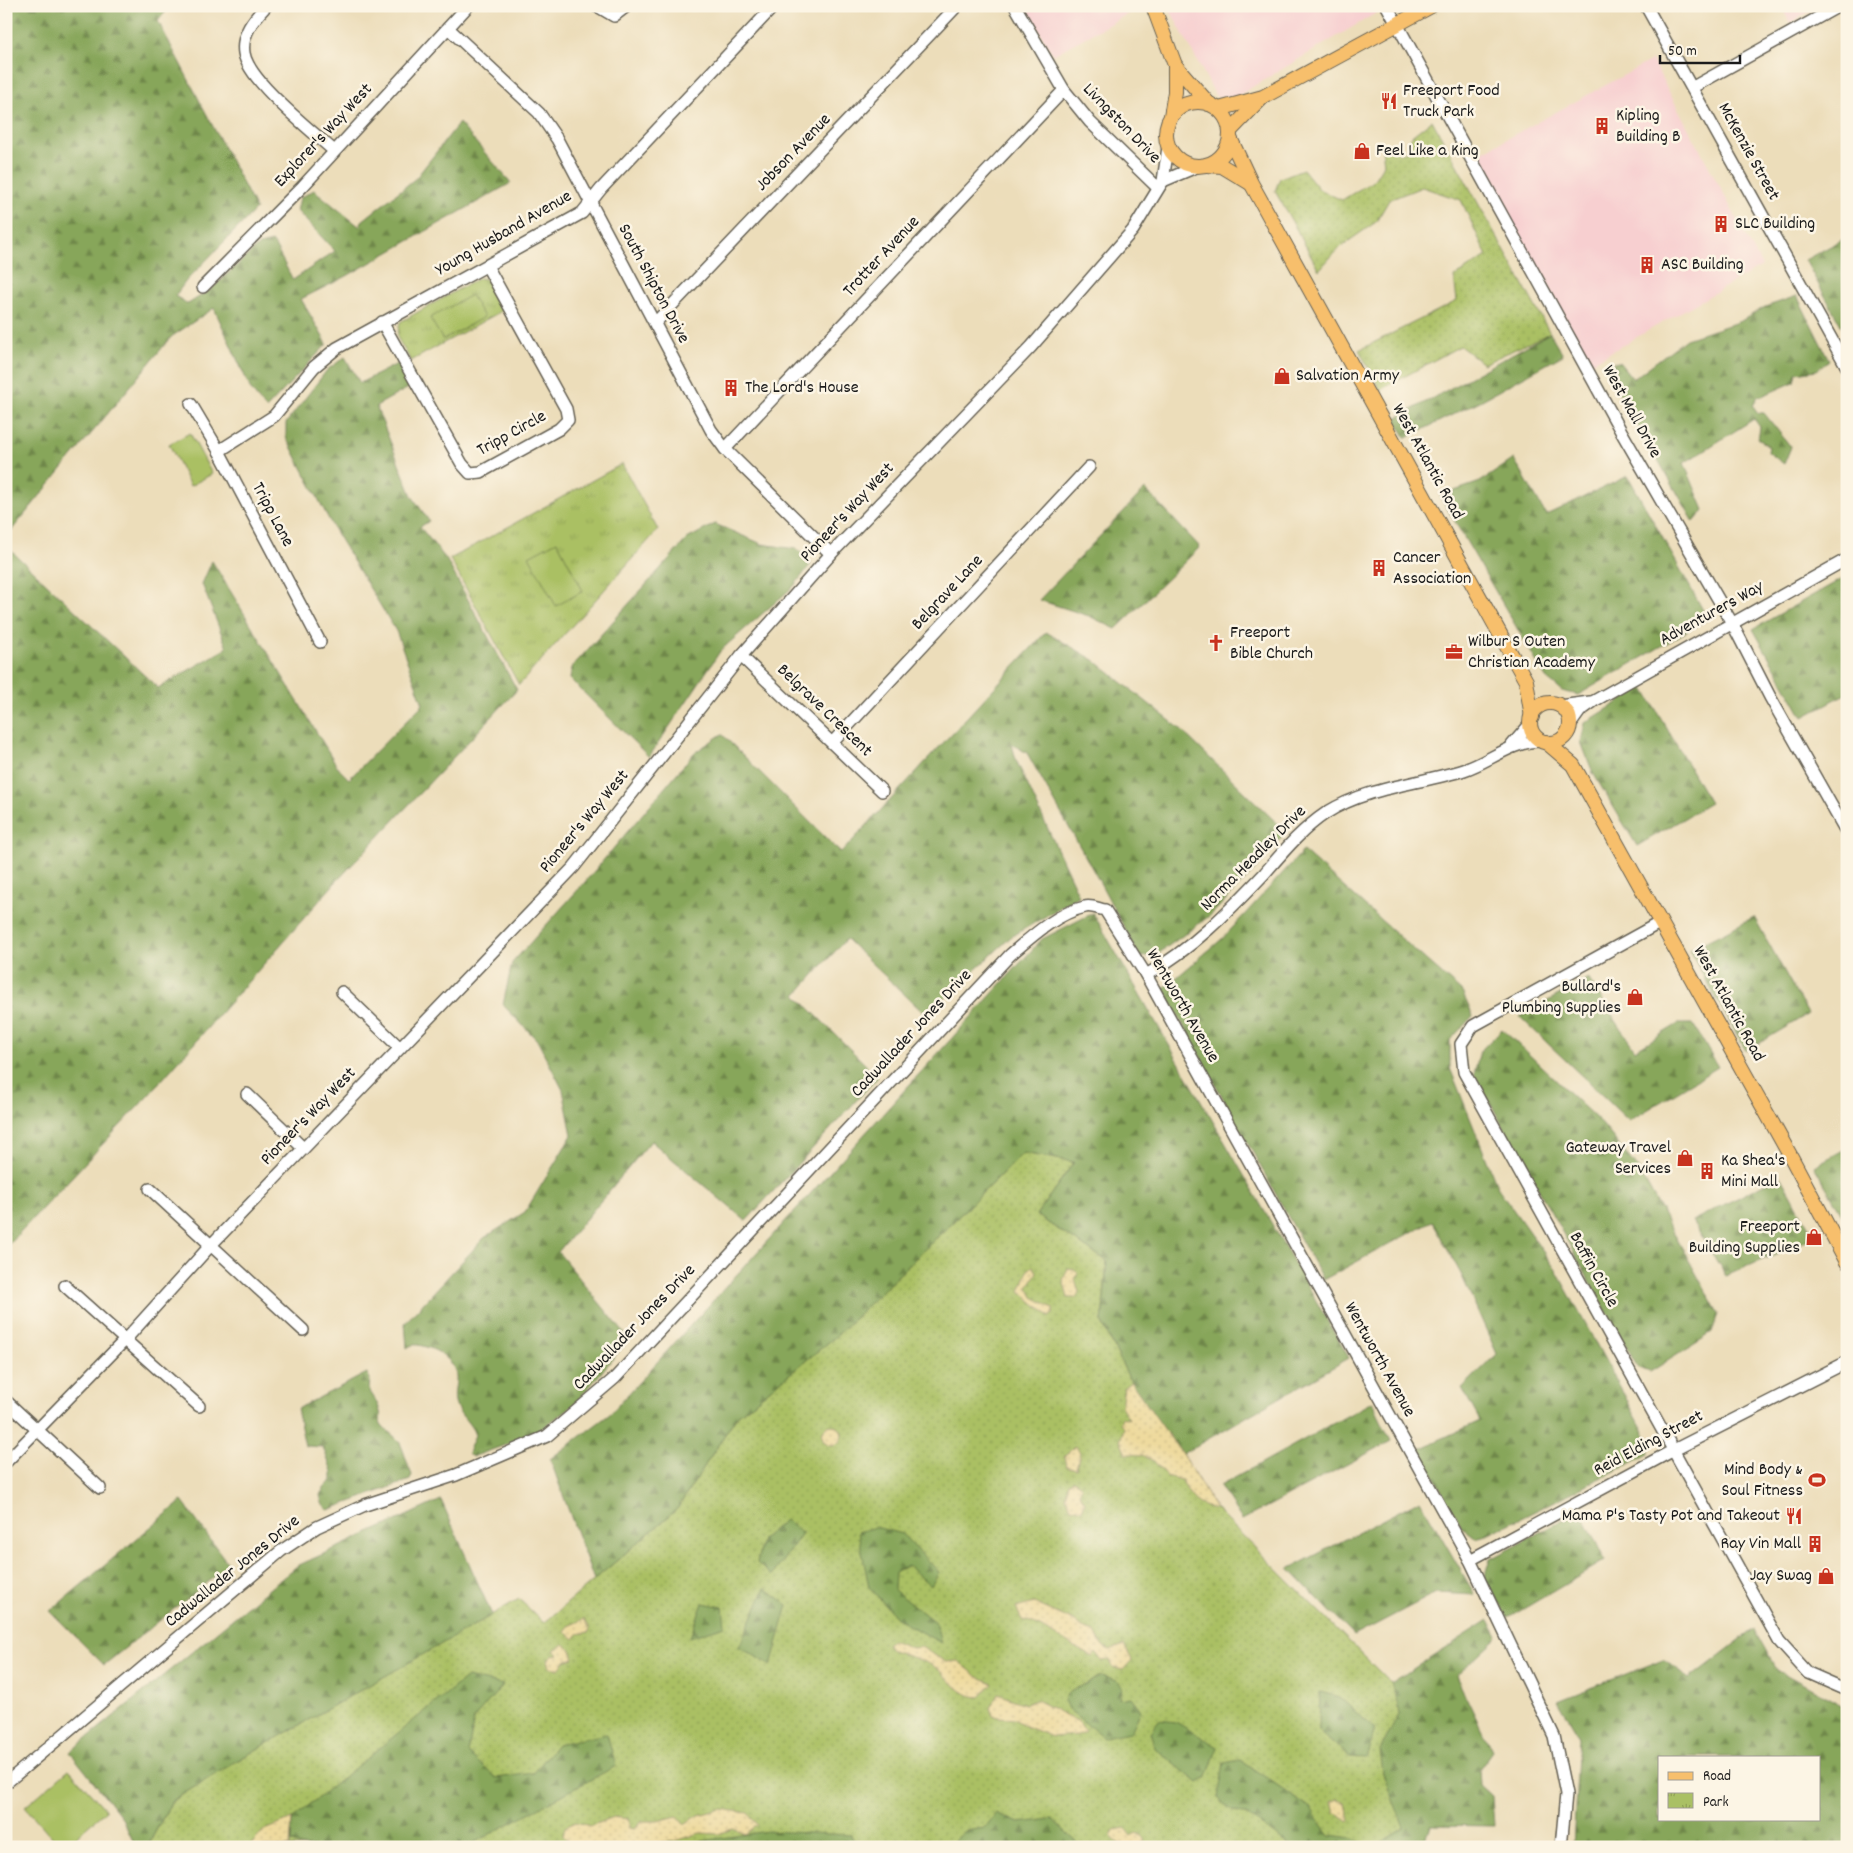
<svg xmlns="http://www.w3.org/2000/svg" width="1853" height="1853" font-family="Dekko,sans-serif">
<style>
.built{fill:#f7cfd0}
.grass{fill:url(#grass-dots);stroke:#636e40}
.forest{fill:url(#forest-firs);stroke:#52613b;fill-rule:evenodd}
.sand{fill:url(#sand-dots);stroke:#857b5d}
.park{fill:url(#park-tufts);stroke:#636e40}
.garden{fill:#aac064;stroke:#636e40}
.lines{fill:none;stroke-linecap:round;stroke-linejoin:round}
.minor-casing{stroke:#656053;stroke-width:14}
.major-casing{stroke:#656053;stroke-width:16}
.minor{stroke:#fff;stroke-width:11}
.major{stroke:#f7bf6c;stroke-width:14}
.labels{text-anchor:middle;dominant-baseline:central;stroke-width:5;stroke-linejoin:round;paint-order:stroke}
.poi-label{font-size:18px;fill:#1c1c1c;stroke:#fcf5e5;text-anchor:start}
.street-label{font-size:18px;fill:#1c1c1c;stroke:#fcf5e5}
</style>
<defs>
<pattern id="grass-dots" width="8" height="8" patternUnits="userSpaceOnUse" patternTransform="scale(1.25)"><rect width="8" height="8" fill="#aac064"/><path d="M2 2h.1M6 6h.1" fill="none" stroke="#92a456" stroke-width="1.8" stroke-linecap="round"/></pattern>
<pattern id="forest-firs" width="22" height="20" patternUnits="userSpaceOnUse" patternTransform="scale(1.25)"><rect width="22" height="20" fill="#87a65a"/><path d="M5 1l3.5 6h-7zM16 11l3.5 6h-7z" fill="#6e864a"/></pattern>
<pattern id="sand-dots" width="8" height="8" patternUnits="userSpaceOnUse" patternTransform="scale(1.25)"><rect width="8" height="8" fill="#eeda9e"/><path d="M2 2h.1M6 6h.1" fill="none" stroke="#ccba88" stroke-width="1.8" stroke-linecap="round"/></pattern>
<pattern id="park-tufts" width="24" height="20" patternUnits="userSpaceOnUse" patternTransform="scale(1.25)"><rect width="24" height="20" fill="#aac064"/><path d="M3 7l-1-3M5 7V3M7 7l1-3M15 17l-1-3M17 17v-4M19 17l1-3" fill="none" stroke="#92a456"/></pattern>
</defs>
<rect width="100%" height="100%" fill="#fcf5e5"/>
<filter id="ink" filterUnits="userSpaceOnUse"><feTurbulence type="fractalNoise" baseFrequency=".02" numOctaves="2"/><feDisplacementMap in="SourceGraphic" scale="10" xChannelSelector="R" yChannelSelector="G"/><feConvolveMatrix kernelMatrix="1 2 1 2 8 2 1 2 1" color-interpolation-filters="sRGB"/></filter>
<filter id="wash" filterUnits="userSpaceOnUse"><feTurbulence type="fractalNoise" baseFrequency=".0096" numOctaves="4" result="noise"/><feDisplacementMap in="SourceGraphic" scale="20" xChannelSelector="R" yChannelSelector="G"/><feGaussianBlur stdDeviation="1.12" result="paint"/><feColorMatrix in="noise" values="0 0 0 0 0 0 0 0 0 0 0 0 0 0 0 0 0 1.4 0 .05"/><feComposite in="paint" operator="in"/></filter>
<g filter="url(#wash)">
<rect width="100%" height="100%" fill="#ecddba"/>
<g class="built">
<path d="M1025 6H1142L1053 55Z"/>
<path d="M1168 6H1388L1234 98 1216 96Z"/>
<path d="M1781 6H1819L1790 23Z"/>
<path d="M1652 60 1762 266 1586 366 1471 158Z"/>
</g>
<g class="grass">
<path d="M1432 120 1550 333 1483 364 1460 346 1380 390 1359 350 1457 301 1454 277 1487 256 1461 200 1422 187 1389 200 1376 222 1340 247 1319 270 1275 191 1280 178 1303 169 1320 190 1342 200 1373 181 1384 164 1382 148 1394 147 1399 154 1410 150 1409 138Z"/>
<path d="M1023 1153 1074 1162 1036 1215 1107 1261 1102 1323 1134 1388 1182 1454 1216 1509 1413 1705 1404 1828 1392 1847H147L172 1801 233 1763 519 1599 544 1623 677 1509 736 1417 835 1337Z"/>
</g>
<g class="forest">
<path d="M6 6H170L158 21 256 209 186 281 175 296 188 304 210 290 259 245 273 242 293 280 335 251 297 211 300 198 314 190 360 227 362 221 416 178 459 123 511 183 345 277 301 299 327 344 266 409 251 390 214 308 171 337 6 537Z"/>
<path d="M1847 237V336L1805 260Z"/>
<path d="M1797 296 1829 360 1817 370 1796 373 1794 382 1762 396H1758L1753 406 1758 413H1764L1791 447 1784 464 1768 452 1769 446 1758 439 1760 427 1754 419 1684 463 1704 510 1694 522 1603 365 1619 362 1633 379 1686 339 1741 321 1765 307Z"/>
<path d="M1550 333 1563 355 1482 400 1406 438 1395 419Z"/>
<path d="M345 357 360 383 401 362 412 386 376 406 412 496 429 521 420 527 446 559 517 690 334 884 147 1097 6 1247V546L158 688 227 648 202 584 212 561 339 769 349 779 423 704 396 631 335 531 286 437V423L327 370Z"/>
<path d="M1514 459 1546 515 1628 476 1708 619 1578 695 1562 691 1546 678 1440 496 1480 482Z"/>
<path d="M1145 489 1200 547 1116 629 1089 616 1039 600Z"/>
<path d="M715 524 762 544 796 549 807 554 811 564 794 586 721 650 649 757 570 679 572 667 687 539Z"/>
<path d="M1847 576V693L1803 717 1753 629Z"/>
<path d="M1046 632 1094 660 1178 727 1286 832 1255 870 1212 914 1155 956 1140 957 1097 877 1027 753 1012 744 1016 760 1079 896 1011 937 926 1015 846 939 796 995 878 1077 746 1221 651 1141 558 1252 629 1339 575 1404 533 1435 472 1457 468 1453 475 1435C471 1423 460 1416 456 1405 453 1397 455 1389 456 1382 458 1363 441 1351 426 1347 419 1345 413 1343 407 1348L405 1323 484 1238 525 1212 572 1135 563 1090 537 1040 503 1005 512 963 585 882 694 753 722 734 841 853Z"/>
<path d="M1643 687 1710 803 1637 846 1593 773 1581 742 1585 723Z"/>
<path d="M1303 851 1462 992 1473 1016 1450 1040V1068L1498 1188 1556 1270 1648 1439 1649 1454 1487 1535 1475 1538 1462 1528 1419 1449 1480 1421 1462 1388 1497 1354 1461 1274 1432 1221 1323 1280 1163 989 1223 938Z"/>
<path d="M1093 913 1349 1358 1182 1454 1134 1388 1102 1323 1107 1261 1036 1215 1074 1162 1023 1153 835 1337 736 1417 677 1509 594 1580 550 1459 610 1414 1042 939Z"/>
<path d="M1754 917 1808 1014 1746 1051 1689 950Z"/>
<path d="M1588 978 1635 1050 1678 1024H1693L1718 1067 1629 1121 1520 1017Z"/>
<path d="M1502 1029 1602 1124 1639 1170 1718 1313 1712 1333 1650 1372 1638 1368 1474 1074 1480 1051Z"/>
<path d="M1847 1148V1214L1843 1216 1814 1166Z"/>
<path d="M1780 1176 1814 1237 1726 1276 1692 1221Z"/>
<path d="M367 1373 370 1379 369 1390C375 1399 383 1411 380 1422 385 1431 395 1435 400 1443 405 1453 407 1465 412 1475L410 1480 328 1510 322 1503 320 1495 325 1486 332 1481V1471L323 1447 305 1446 297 1409Z"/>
<path d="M1372 1402 1391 1441 1242 1520 1220 1486Z"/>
<path d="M441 1500 492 1615 233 1763 172 1801 147 1847H136L121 1816 70 1752 297 1566Z"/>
<path d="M1420 1500 1475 1595 1436 1593 1354 1636 1289 1569Z"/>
<path d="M182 1501 229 1565 104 1665 50 1611Z"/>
<path d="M1581 1511 1605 1561 1508 1618 1484 1579 1490 1559Z"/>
<path d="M785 1520 802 1533 772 1576 757 1563 762 1539Z"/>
<path d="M875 1527 902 1534 939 1572 931 1586 908 1566 895 1573 894 1590 936 1623 941 1643 899 1620 869 1587 858 1532Z"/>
<path d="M765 1588 788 1605 771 1665 739 1647Z"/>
<path d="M703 1603 723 1607 725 1626 690 1637Z"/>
<path d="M1489 1620 1498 1637 1456 1676 1492 1751 1479 1769 1480 1785 1492 1796 1494 1826 1431 1825 1423 1847H1374L1404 1828 1383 1773 1380 1750 1400 1713 1391 1683Z"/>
<path d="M1754 1629 1776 1669 1847 1708V1847H1573L1579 1736 1558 1701 1664 1659 1689 1679ZM1659 1757H1819V1819H1659Z"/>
<path d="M1101 1676 1117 1681 1122 1688 1120 1699 1131 1697 1141 1710 1131 1732 1103 1737 1068 1709 1064 1700 1068 1693Z"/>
<path d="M467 1677 503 1685 474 1718 468 1753 496 1778 534 1773 557 1744 607 1734 616 1766 466 1847H305L291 1843 292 1819Z"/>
<path d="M1320 1692 1339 1697 1375 1729 1366 1758 1350 1757 1319 1731Z"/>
<path d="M1159 1720 1176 1722 1218 1747 1206 1778 1198 1783 1155 1748 1150 1732Z"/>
<path d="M1240 1760 1308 1806 1330 1835 1351 1838 1371 1847H1291L1248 1816 1232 1810 1218 1798 1224 1763Z"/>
<path d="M996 1813 1019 1823 1052 1819 1082 1847H948L965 1831 985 1828Z"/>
<path d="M768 1831 851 1835 858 1847H663Z"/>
</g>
<g class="sand">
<path d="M1033 1266 1037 1272 1028 1287 1033 1297 1053 1308V1314L1049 1316 1020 1291 1028 1270Z"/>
<path d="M1068 1268 1074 1269 1078 1273 1075 1279 1079 1292 1076 1298H1068L1063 1280Z"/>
<path d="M1131 1382 1182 1454 1216 1509C1197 1507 1189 1497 1182 1480L1166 1476 1154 1461 1142 1455 1126 1454 1120 1441 1124 1428 1120 1423 1122 1417 1129 1419 1121 1406 1124 1387Z"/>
<circle cx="832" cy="1435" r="10"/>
<path d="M1075 1446 1080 1452 1076 1469 1066 1466 1064 1457Z"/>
<path d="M1074 1480 1082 1486 1079 1493 1085 1502 1082 1510 1071 1507 1065 1496 1069 1483Z"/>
<path d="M1034 1603 1074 1621 1085 1629 1095 1632 1102 1646 1110 1650 1124 1645 1132 1660 1123 1670 1113 1668 1110 1660 1102 1661 1096 1653 1092 1657 1031 1622 1022 1620 1016 1608Z"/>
<path d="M584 1619 590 1628 589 1632 578 1634 574 1639 565 1632 568 1626Z"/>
<path d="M892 1640 912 1648 921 1647 946 1662 958 1661 978 1677 993 1683 980 1697C960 1696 953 1682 939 1670 927 1660 907 1656 892 1651L887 1644Z"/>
<path d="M564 1644 571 1650 574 1658 565 1661 559 1669 550 1667 548 1660 552 1656 558 1655 554 1650Z"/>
<path d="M998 1694 1025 1704 1036 1700 1079 1722 1085 1731 1078 1735 1052 1737 1027 1727 1014 1719 993 1716 990 1708Z"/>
<path d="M1338 1798 1346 1804 1350 1820 1349 1822 1334 1812 1331 1801Z"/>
<path d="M721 1809 748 1813 758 1825 745 1834 733 1829 718 1834 700 1833 676 1841 608 1847H574L563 1836 565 1827 576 1822 590 1826 614 1817 629 1819V1828L635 1829 641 1821H657L677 1816 684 1824 699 1815Z"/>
<path d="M292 1819 290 1847H249L263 1831Z"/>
<path d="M1125 1828 1131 1836 1136 1833 1142 1835 1145 1842C1132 1849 1120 1848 1111 1836L1115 1830Z"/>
</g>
<g class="park">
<path d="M479 278 490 280 507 308 411 361 397 337 400 322Z"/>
<path d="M622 464 658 530 519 685 450 559Z"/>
</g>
<g class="garden">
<path d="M471 295 484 317 443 340 430 318Z"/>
<path d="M190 433 212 474 190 486 169 444Z"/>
<path d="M557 541 583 591 556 606 529 556Z"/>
<path d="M69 1769 106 1810 65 1847H61L25 1807Z"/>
</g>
</g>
<g filter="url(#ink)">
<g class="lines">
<g class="minor-casing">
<g id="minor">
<path d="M266 6C254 19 241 34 244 53 248 81 312 131 334 151"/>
<path d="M597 6 614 16 627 6"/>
<path d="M1015 6 1064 90 1090 122 1158 188"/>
<path d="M1387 6 1622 433 1732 623 1770 697 1847 833"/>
<path d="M1646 6 1847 367"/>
<path d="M448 28 539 113 557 139 711 430 725 449 831 554"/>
<path d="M1693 87 1839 6"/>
<path d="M1163 181 1196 167"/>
<path d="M203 287 303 186 468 6"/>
<path d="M382 322 462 464 470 473 481 472 559 429 568 420 566 409 487 266"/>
<path d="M655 323 957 6"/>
<path d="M191 404 219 451 320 642"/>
<path d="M725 449 1064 90"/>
<path d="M219 451 274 416 314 367 337 348 582 213 601 189 774 6"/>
<path d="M741 656 882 791"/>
<path d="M1560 706 1590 702"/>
<path d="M1570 725 1580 711 1594 701 1847 559"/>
<path d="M832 743 1089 467"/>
<path d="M1512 745 1531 723"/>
<path d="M1661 922 1473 1026 1461 1044 1464 1072 1779 1641 1808 1673 1847 1690"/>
<path d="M1146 975C1192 949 1228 912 1264 874 1283 852 1302 829 1326 813 1367 787 1419 784 1464 770 1491 761 1511 741 1542 741"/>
<path d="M342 992 400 1048"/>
<path d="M247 1094 303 1148"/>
<path d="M150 1189 303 1330"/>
<path d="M65 1286 199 1406"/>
<path d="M6 1401 100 1488"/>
<path d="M6 1462 125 1340 211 1245 574 867 741 656 831 554 1031 347 1133 230 1163 181 1168 147"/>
<path d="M1470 1560 1672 1451 1847 1362"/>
<path d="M6 1783 281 1551 317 1527 365 1505 456 1475 547 1436 615 1378 1010 955C1031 937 1057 913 1085 907 1091 905 1099 909 1105 910L1146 975 1470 1560 1554 1736 1566 1794 1561 1847"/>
</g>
</g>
<g class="major-casing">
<g id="major">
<path d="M1153 6 1175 65V92L1171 116"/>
<path d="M1175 65 1209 104"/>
<circle cx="1198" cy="134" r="32"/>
<path d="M1219 109 1263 97 1431 6"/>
<path d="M1230 131 1262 98"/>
<path d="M1230 138 1251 183 1526 681 1532 717"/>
<path d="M1207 165 1222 166 1250 183"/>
<circle cx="1550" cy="723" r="20"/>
<path d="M1546 742 1573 765 1791 1157 1847 1262"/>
</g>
</g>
<use href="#minor" class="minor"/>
<use href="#major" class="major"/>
</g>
</g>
<defs>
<g id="restaurant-bare" transform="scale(1.35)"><path d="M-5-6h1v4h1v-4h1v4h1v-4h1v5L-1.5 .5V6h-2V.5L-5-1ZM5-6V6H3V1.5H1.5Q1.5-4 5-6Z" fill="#c8321e" stroke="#fcf5e5" stroke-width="2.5" paint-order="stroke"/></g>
<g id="building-bare" transform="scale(1.35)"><path d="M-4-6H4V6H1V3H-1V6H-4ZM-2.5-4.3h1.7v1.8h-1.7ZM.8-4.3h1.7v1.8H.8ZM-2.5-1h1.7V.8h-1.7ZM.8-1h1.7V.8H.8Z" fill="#c8321e" stroke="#fcf5e5" stroke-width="2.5" paint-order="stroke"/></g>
<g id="shop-bare" transform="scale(1.35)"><path d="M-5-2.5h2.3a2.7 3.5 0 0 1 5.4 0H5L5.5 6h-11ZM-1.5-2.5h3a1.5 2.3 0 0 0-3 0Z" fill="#c8321e" stroke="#fcf5e5" stroke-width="2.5" paint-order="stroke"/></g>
<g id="church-bare" transform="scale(1.35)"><path d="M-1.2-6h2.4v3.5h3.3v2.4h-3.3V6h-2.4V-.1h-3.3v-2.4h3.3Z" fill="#c8321e" stroke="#fcf5e5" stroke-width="2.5" paint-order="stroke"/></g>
<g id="office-bare" transform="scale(1.35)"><path d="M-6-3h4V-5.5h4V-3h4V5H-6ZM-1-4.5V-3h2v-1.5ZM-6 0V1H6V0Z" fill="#c8321e" stroke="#fcf5e5" stroke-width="2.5" paint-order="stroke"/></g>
<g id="stadium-bare" transform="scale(1.35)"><path d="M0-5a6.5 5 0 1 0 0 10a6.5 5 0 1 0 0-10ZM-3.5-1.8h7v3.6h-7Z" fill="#c8321e" stroke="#fcf5e5" stroke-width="2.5" paint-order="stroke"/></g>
</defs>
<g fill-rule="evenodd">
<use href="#restaurant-bare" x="1389" y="101"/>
<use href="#building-bare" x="1602" y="126"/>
<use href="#shop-bare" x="1362" y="151"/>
<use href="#building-bare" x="1721" y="224"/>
<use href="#building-bare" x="1647" y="265"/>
<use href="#shop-bare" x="1282" y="376"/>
<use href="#building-bare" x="731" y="388"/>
<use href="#building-bare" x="1379" y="568"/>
<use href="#church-bare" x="1216" y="643"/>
<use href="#office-bare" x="1454" y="652"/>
<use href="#shop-bare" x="1635" y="997"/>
<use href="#shop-bare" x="1685" y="1158"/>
<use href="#building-bare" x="1707" y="1171"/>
<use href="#shop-bare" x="1814" y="1237"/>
<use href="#stadium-bare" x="1817" y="1480"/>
<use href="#restaurant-bare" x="1794" y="1516"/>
<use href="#building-bare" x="1815" y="1544"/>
<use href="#shop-bare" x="1826" y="1576"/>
</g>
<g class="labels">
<g class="poi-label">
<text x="1403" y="91">Freeport Food<tspan x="1403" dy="21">Truck Park</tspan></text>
<text x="1616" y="116">Kipling<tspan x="1616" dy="21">Building B</tspan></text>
<text x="1376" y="151">Feel Like a King</text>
<text x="1735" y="224">SLC Building</text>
<text x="1661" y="265">ASC Building</text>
<text x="1296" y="376">Salvation Army</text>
<text x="745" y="388">The Lord's House</text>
<text x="1393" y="558">Cancer<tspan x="1393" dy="21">Association</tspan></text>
<text x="1230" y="633">Freeport<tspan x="1230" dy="21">Bible Church</tspan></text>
<text x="1468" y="642">Wilbur S Outen<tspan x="1468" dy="21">Christian Academy</tspan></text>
<text x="1621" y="987" text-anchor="end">Bullard's<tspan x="1621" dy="21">Plumbing Supplies</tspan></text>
<text x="1671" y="1148" text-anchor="end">Gateway Travel<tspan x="1671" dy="21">Services</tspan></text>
<text x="1721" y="1161">Ka Shea's<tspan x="1721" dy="21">Mini Mall</tspan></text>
<text x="1800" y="1227" text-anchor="end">Freeport<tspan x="1800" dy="21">Building Supplies</tspan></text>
<text x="1803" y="1470" text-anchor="end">Mind Body &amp;<tspan x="1803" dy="21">Soul Fitness</tspan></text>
<text x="1780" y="1516" text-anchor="end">Mama P's Tasty Pot and Takeout</text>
<text x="1801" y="1544" text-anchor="end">Ray Vin Mall</text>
<text x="1812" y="1576" text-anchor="end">Jay Swag</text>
</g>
<g class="street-label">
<text transform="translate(1121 124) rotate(46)">Livngston Drive</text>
<text transform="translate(324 136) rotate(-47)">Explorer's Way West</text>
<text transform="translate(1748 152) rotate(61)">McKenzie Street</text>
<text transform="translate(794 153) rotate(-46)">Jobson Avenue</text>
<text transform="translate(504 234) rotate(-30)">Young Husband Avenue</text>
<text transform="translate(882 257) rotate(-47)">Trotter Avenue</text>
<text transform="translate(653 284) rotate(62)">South Shipton Drive</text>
<text transform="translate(1631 412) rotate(61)">West Mall Drive</text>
<text transform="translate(512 434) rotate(-29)">Tripp Circle</text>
<text transform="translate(1427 462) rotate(61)">West Atlantic Road</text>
<text transform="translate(848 513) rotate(-47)">Pioneer's Way West</text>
<text transform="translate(272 515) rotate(62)">Tripp Lane</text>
<text transform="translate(948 593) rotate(-47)">Belgrave Lane</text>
<text transform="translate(1712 614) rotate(-29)">Adventurers Way</text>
<text transform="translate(824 711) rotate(44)">Belgrave Crescent</text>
<text transform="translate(585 822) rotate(-50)">Pioneer's Way West</text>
<text transform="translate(1254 859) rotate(-45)">Norma Headley Drive</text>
<text transform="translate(1728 1004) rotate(61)">West Atlantic Road</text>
<text transform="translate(1182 1006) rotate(60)">Wentworth Avenue</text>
<text transform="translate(912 1034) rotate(-47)">Cadwallader Jones Drive</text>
<text transform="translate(309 1117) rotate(-46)">Pioneer's Way West</text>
<text transform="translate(1593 1270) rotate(61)">Baffin Circle</text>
<text transform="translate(635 1328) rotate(-46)">Cadwallader Jones Drive</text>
<text transform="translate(1379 1360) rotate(61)">Wentworth Avenue</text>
<text transform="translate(1649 1444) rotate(-28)">Reid Elding Street</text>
<text transform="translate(233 1572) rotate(-39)">Cadwallader Jones Drive</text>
</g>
</g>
<rect width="1853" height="1853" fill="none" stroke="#fcf5e5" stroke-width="25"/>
<rect x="1658" y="1756" width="162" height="65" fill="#fcf5e5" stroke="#a29e95"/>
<rect x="1668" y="1772" width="25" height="8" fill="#f7bf6c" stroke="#a29e95"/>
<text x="1703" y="1780" font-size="15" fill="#1c1c1c">Road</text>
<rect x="1668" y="1793" width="25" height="15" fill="url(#park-tufts)" stroke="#a29e95"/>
<text x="1703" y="1806" font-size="15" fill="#1c1c1c">Park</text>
<path d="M1660 55v8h80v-8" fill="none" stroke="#1c1c1c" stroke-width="2.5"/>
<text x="1668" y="55" font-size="15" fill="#1c1c1c" stroke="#fcf5e5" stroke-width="4" paint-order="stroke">50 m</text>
</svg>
